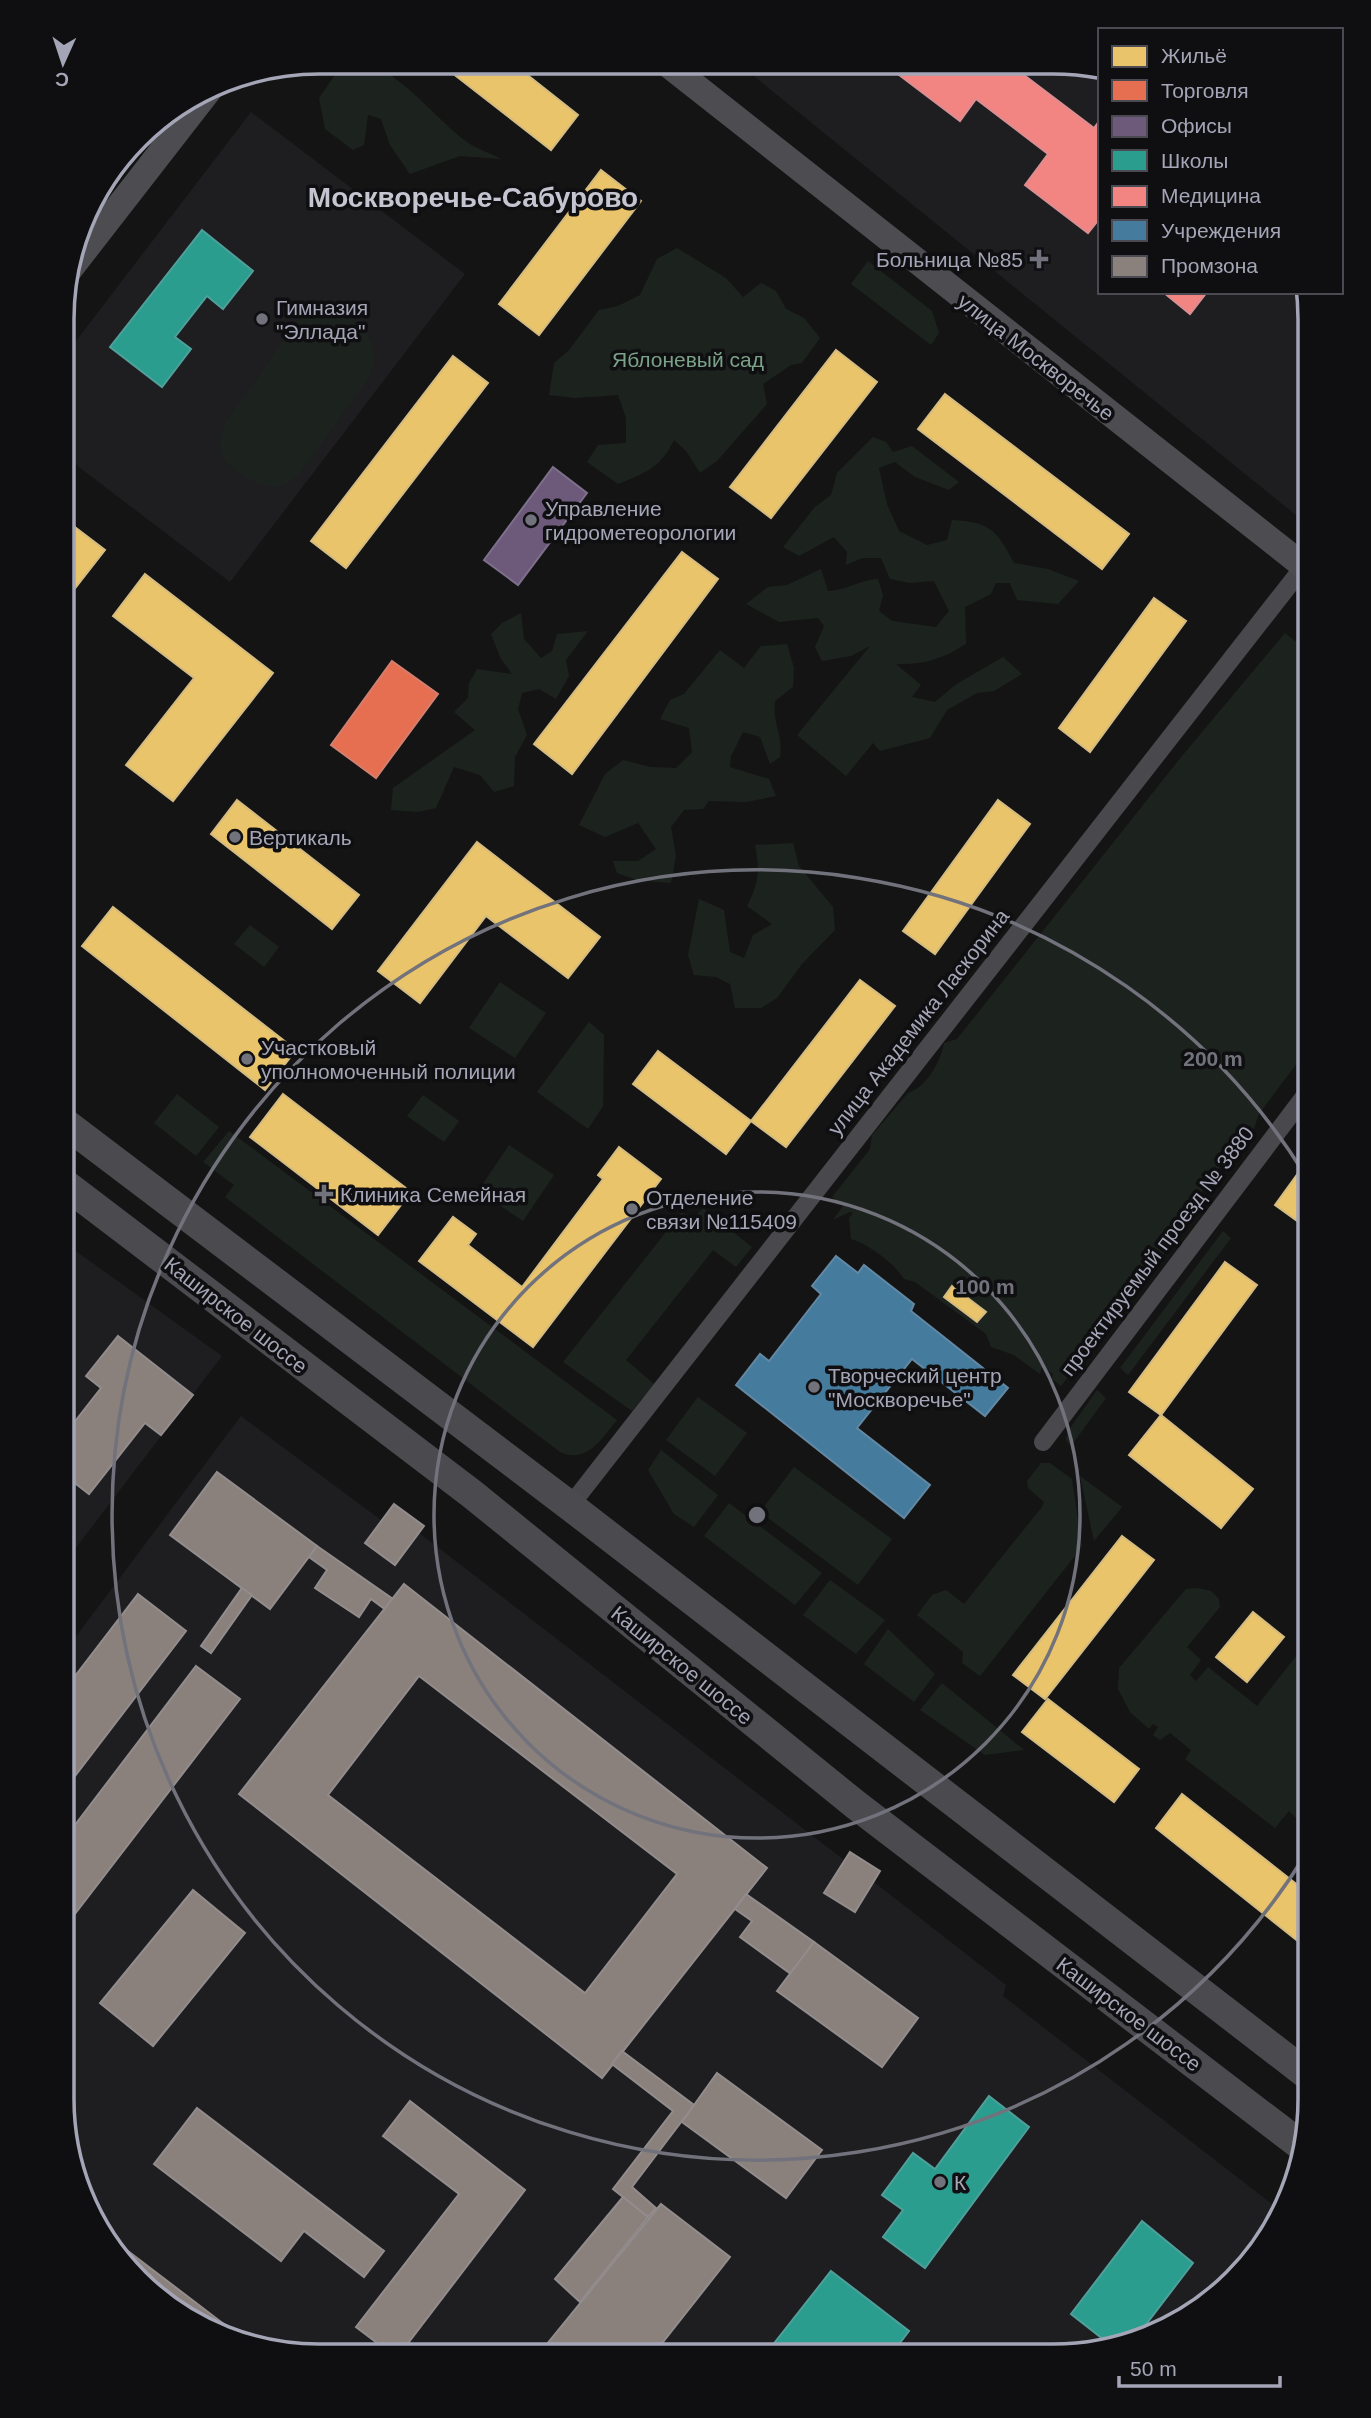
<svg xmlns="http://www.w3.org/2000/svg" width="1371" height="2418" font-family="Arial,sans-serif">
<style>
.built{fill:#1e1e20}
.green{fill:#1c231e}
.homes{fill:#e9c46a;stroke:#d4bb81;stroke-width:2}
.shops{fill:#e76f51;stroke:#d37f6f;stroke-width:2}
.offices{fill:#6d597a;stroke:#7e708c;stroke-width:2}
.schools{fill:#2a9d8f;stroke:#4f9f9b;stroke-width:2}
.health{fill:#f28482;stroke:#db8e92;stroke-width:2}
.public{fill:#457b9d;stroke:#6288a4;stroke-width:2}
.industry{fill:#8a817c;stroke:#928c8d;stroke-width:2;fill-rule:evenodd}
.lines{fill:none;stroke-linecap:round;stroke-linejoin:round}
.minor{stroke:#48484d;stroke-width:18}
.secondary{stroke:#4c4c51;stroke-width:26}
.primary{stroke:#4b4a4f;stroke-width:30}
.ring{fill:none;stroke:#72727d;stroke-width:3.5}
.poi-dot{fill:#72727d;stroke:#0f0e10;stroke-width:2.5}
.labels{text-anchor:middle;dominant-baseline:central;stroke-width:7;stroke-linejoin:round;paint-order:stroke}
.poi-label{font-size:21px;fill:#a4a5b6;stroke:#0f0e10;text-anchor:start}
.street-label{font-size:21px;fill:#a4a5b6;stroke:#0f0e10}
.park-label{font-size:21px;fill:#7aa288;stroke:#0f0e10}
.district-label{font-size:28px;font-weight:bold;fill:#c5c5d2;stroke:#0f0e10}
.rim{fill:none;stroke:#a4a5b6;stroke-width:3.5}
.centre{fill:#72727d;stroke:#0f0e10;stroke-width:3.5}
.ring-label{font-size:21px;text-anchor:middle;font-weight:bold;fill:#72727d;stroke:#0f0e10;stroke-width:7;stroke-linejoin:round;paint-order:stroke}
</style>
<rect width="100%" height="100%" fill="#141414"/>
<g class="built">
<path d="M739 64 1100 66V292H1305L1310 318V513L1297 516Z"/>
<path d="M251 112 465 274 230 582 63 455V358Z"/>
<path d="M62 1241 222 1356 62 1566Z"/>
<path d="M241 1416 381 1520 394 1504 424 1526 419 1533 431 1542 844 1860 850 1852 880 1871 874 1882 1006 1985 1003 1996 1281 2211 1257 2256 1209 2304 1136 2343 1053 2357 284 2354 205 2330 149 2293 105 2243 75 2183 61 2100 62 1655Z"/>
</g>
<g class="green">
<path d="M355 61C393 62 436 120 467 142 477 149 490 153 501 159L460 156 410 174 390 145 381 119 368 115 364 145 353 150 325 129 319 98 335 75Z"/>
<path d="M677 248 726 278 743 297 761 283 776 291 786 309 804 318 820 338 802 363 791 365 763 384 767 404 717 461 700 473 686 451 674 440C661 467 646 473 618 484L587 462 598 445 626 443V418L618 395 575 398 549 395 554 363 569 350 599 310 618 306 640 295 657 259Z"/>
<path d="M868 261 932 311 939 333 931 345 851 284Z"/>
<path d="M326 308C358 317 384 341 370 376L301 472C282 492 264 489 243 475 234 469 224 462 221 451 219 441 222 433 225 424L298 321 308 314Z"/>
<path d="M873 437 886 442 893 452 912 446 959 482 949 490 915 477 895 462 879 468 887 504 899 531 927 545 947 540 952 520C990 522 997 530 1014 563L1048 569 1079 581 1058 604 1017 600 1010 583H996L991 594 965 607 966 644C943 659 923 665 896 664L921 685 912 697 935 702 955 685 1003 657 1022 674 994 691 977 693 947 710 930 738 880 751 873 743 846 776 797 735 870 646 851 656 822 661 815 647 824 626 818 618 779 622 746 604 768 587 787 585 821 569 828 591C849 590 858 580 878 579L883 595 879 611 892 621 936 627 949 611 934 581 909 583 890 579 881 558H862L846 565 847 552 834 537 799 556 783 547 815 507 831 495 837 473Z"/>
<path d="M521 613 524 639 541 658 552 651 557 634 588 631 566 660 569 676 556 699 539 689 522 693 518 709 527 735 515 757 514 786 494 792 480 775 454 767 436 808 418 812 391 810 393 788 475 730 454 712 468 698 469 683 477 669 512 674 501 659 491 634 502 623Z"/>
<path d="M1285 633 1310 653V1046L1259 1114 1254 1128 1237 1151 1229 1154 1192 1206 1198 1211 1143 1281V1287H1138L1061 1386 1052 1379 1053 1374 1042 1367 1040 1374 1014 1355 991 1347 986 1334 915 1282 904 1279C894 1263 870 1245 851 1239L849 1218 853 1213 850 1212 833 1220 843 1206 832 1197 870 1149 872 1135 908 1093C927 1087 941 1061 944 1043L957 1039 1182 756Z"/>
<path d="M787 644 794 668 793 687 775 701C772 723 783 733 780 757L770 764 760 737 743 732 731 756 730 767 769 779 776 796 746 802 709 801 703 809 684 810 671 827 676 856 671 883 637 880 617 873 613 861H638L656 849 638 823 605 837 579 825 605 774 623 760 650 767 676 768 692 752 689 728 660 719 670 700 684 694 720 650 744 668 761 646Z"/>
<path d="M793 843 799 866 833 907 835 930 802 964 777 998 761 1008H735L730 984 716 977 694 975 688 955 699 899 724 910 730 952 744 958 753 935 772 924 747 906C759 883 760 870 755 845Z"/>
<path d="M250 925 279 947 264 967 234 944Z"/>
<path d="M500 982 546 1013 515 1058 469 1028Z"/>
<path d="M589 1022 604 1035 603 1106 588 1129 537 1092Z"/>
<path d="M177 1094 219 1127 196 1156 154 1123Z"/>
<path d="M423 1095 459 1121 444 1142 407 1116Z"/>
<path d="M229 1131 617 1420C601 1439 588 1464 560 1452L225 1197 234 1185 203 1162Z"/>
<path d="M509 1145 554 1175 523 1221 478 1191Z"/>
<path d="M703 1208 752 1247 736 1267 713 1250 626 1360 654 1384 632 1411 563 1362 682 1212 692 1220Z"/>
<path d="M1223 1231 1231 1238 1128 1375 1120 1368Z"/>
<path d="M1097 1390 1106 1398 1071 1446 1066 1440 1068 1431Z"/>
<path d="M698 1397 747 1433 715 1476 666 1440Z"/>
<path d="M661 1450 718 1495 694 1527 674 1514 648 1470Z"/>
<path d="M1041 1463H1050L1072 1479 1082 1547 980 1676 962 1663 963 1652 917 1615 932 1595 946 1590 964 1604 1042 1507 1044 1502 1028 1488 1027 1481Z"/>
<path d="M794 1467 892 1539 858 1585 760 1512Z"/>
<path d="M1080 1476 1122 1507 1094 1541Z"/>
<path d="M729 1503 822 1573 795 1605 704 1536Z"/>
<path d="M830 1580 885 1620 856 1654 803 1615Z"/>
<path d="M1198 1588 1211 1591 1219 1599 1220 1607 1187 1647 1201 1660 1190 1675 1196 1681 1208 1667 1257 1706 1307 1642 1309 1644V1781L1306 1785 1309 1788V1831L1289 1811 1275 1828 1185 1759 1191 1750 1170 1733 1160 1740 1153 1735 1158 1727 1153 1724 1149 1729 1130 1712 1118 1689 1119 1668 1186 1589Z"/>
<path d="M888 1629 935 1674 914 1702 864 1664Z"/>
<path d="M942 1683 1024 1750 985 1755 920 1710Z"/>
</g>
<g class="homes">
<path d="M438 62H511L578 115 551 150Z"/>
<path d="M601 170 641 201 539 335 499 304Z"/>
<path d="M836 350 877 382 771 518 730 487Z"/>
<path d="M453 356 488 383 346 568 311 541Z"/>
<path d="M945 394 1129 534 1102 569 918 429Z"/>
<path d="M63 518 105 550 73 591 63 584Z"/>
<path d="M682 552 718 579 572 774 534 744Z"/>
<path d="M145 574 273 673 173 801 126 765 194 678 113 616Z"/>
<path d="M1154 598 1186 621 1090 752 1059 728Z"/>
<path d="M237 800 359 895 332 929 211 834Z"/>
<path d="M998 800 1030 824 935 954 903 931Z"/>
<path d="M477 842 600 937 568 978 486 916 420 1003 378 971Z"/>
<path d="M113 907 296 1050 265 1090 82 946Z"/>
<path d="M860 980 895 1006 786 1147 751 1121Z"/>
<path d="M658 1051 751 1121 726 1154 633 1084Z"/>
<path d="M283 1094 411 1192 378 1235 250 1137Z"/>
<path d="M619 1147 661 1179 533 1347 419 1261 453 1217 476 1234 468 1245 522 1287 603 1179 598 1175Z"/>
<path d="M1309 1158V1225L1307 1228 1275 1205Z"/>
<path d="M1225 1262 1257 1285 1161 1415 1129 1392Z"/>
<path d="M952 1286 986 1312 977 1322 944 1297Z"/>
<path d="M1161 1415 1253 1489 1221 1528 1129 1455Z"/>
<path d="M1309 1436V1458L1299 1450Z"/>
<path d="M1122 1536 1154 1560 1045 1699 1013 1675Z"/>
<path d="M1253 1612 1284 1637 1247 1682 1216 1657Z"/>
<path d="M1048 1699 1139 1769 1114 1802 1022 1732Z"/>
<path d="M1182 1794 1309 1894V1950L1156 1828Z"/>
</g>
<path class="shops" d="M392 661 438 694 376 778 331 745Z"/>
<path class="offices" d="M553 467 587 493 518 585 484 560Z"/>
<g class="schools">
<path d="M202 230 253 271 223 309 207 296 175 337 191 349 162 387 110 347Z"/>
<path d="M989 2096 1029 2127 925 2268 883 2237 903 2210 882 2195 913 2153 935 2169Z"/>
<path d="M1142 2221 1193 2263 1131 2344 1113 2347 1071 2314Z"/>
<path d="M831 2271 909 2331 890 2356H764Z"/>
</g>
<g class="health">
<path d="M886 65 1012 66 1094 128 1100 120V218L1088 233 1025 185 1048 154 976 99 960 121Z"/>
<path d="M1085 66H1100V78Z"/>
<path d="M1163 292H1207L1190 314Z"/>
</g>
<path class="public" d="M836 1256 858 1273 864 1265 914 1304 911 1311 1008 1388 985 1416 912 1359 857 1428 930 1485 904 1518 736 1385 760 1354 769 1361 821 1294 812 1286Z"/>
<g class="industry">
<path d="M118 1336 193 1395 161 1435 145 1423 89 1494 62 1473V1438L101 1388 86 1376Z"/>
<path d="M217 1472 317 1546 270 1609 170 1535Z"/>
<path d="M394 1504 424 1526 395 1565 365 1543Z"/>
<path d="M317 1546 393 1599 386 1610 371 1599 359 1617 315 1588 327 1570 309 1557Z"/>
<path d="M404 1584 767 1868 602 2078 239 1794ZM419 1676 677 1874 585 1993 328 1795Z"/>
<path d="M242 1588 252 1595 211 1653 201 1646Z"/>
<path d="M138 1594 186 1631 62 1793V1693Z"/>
<path d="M196 1666 240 1699 61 1932 62 1842Z"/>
<path d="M850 1852 880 1871 855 1912 824 1893Z"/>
<path d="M193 1890 245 1933 153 2046 100 2003Z"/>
<path d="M746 1894 814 1942 791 1974 740 1937 752 1921 735 1909Z"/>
<path d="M814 1942 918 2018 882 2067 777 1991Z"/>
<path d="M622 2051 694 2105 632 2187 656 2208 648 2217 613 2189 673 2111 612 2064Z"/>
<path d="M717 2073 822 2150 786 2198 682 2122Z"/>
<path d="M410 2101 525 2190 399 2355H393L356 2327 459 2194 383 2136Z"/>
<path d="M197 2108 384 2251 364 2277 304 2231 281 2261 154 2164Z"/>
<path d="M623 2197 648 2217 580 2302 555 2279Z"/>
<path d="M661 2204 730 2257 652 2356 538 2355Z"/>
<path d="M103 2232 250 2344 205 2330 149 2293 105 2243 101 2235Z"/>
</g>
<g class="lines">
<g class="minor">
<path d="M1043 1442 1310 1089"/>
<path d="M570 1506 1304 566"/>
</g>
<g class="secondary">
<path d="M666 63 1310 571"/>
<path d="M67 273 213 85"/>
</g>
<g class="primary">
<path d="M62 1121 570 1506 1309 2076"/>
<path d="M62 1182 472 1494 856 1805 1303 2147"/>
</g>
</g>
<g class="ring">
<circle cx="757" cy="1515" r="323"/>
<path d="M1307 1852A645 645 0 1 1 1307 1178"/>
</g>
<g class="poi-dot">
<path d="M1035.5 248.5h7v7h7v7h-7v7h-7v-7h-7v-7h7z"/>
<circle cx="262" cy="319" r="7"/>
<circle cx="531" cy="520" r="7"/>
<circle cx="235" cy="837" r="7"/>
<circle cx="247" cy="1059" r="7"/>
<path d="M320.5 1183.5h7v7h7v7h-7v7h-7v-7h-7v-7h7z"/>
<circle cx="632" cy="1209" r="7"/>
<circle cx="814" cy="1387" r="7"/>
<circle cx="940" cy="2182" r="7"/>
</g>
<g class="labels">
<g class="poi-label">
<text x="1023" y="259" text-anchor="end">Больница №85</text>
<text x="276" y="307">Гимназия<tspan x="276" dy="24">"Эллада"</tspan></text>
<text x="545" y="508">Управление<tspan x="545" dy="24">гидрометеорологии</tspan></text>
<text x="249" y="837">Вертикаль</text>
<text x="261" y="1047">Участковый<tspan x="261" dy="24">уполномоченный полиции</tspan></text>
<text x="340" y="1194">Клиника Семейная</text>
<text x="646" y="1197">Отделение<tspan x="646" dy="24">связи №115409</tspan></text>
<text x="828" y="1375">Творческий центр<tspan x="828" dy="24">"Москворечье"</tspan></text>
<text x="954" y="2182">К</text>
</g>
<g class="street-label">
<text transform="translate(1036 357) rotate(38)">улица Москворечье</text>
<text transform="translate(918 1022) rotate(-52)">улица Академика Ласкорина</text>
<text transform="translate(1157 1251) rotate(-53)">проектируемый проезд № 3880</text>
<text transform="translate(236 1315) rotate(38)">Каширское шоссе</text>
<text transform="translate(682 1665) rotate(39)">Каширское шоссе</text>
<text transform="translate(1129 2014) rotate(37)">Каширское шоссе</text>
</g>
<g class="park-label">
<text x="688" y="359">Яблоневый сад</text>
</g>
<g class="district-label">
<text x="473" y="197">Москворечье-Сабурово</text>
</g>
</g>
<path d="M0 0H1371V2418H0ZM319 74H1053A245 245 0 0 1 1298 319V2099A245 245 0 0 1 1053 2344H319A245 245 0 0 1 74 2099V319A245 245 0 0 1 319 74Z" fill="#0f0e10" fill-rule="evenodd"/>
<path class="rim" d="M319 74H1053A245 245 0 0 1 1298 319V2099A245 245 0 0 1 1053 2344H319A245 245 0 0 1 74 2099V319A245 245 0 0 1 319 74Z"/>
<circle cx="757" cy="1515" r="10" class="centre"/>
<g class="ring-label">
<text x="1213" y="1066">200 m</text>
<text x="985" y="1294">100 m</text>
</g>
<rect x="1098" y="28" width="245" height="266" fill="#0f0e10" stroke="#4b4a52" stroke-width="2"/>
<rect x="1112" y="46" width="35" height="21" fill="#e9c46a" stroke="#4b4a52" stroke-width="2"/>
<text x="1161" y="63" font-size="21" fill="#a4a5b6">Жильё</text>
<rect x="1112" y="80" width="35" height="21" fill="#e76f51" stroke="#4b4a52" stroke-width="2"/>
<text x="1161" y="98" font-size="21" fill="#a4a5b6">Торговля</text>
<rect x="1112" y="116" width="35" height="21" fill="#6d597a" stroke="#4b4a52" stroke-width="2"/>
<text x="1161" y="133" font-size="21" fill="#a4a5b6">Офисы</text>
<rect x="1112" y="150" width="35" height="21" fill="#2a9d8f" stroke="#4b4a52" stroke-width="2"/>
<text x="1161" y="168" font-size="21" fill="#a4a5b6">Школы</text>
<rect x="1112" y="186" width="35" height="21" fill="#f28482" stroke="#4b4a52" stroke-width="2"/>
<text x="1161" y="203" font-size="21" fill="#a4a5b6">Медицина</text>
<rect x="1112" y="220" width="35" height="21" fill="#457b9d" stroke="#4b4a52" stroke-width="2"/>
<text x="1161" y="238" font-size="21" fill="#a4a5b6">Учреждения</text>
<rect x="1112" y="256" width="35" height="21" fill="#8a817c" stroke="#4b4a52" stroke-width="2"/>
<text x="1161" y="273" font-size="21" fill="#a4a5b6">Промзона</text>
<g transform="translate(63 63) rotate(183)" stroke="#0f0e10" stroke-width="5" paint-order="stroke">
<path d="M0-5L12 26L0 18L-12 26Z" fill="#a4a5b6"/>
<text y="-10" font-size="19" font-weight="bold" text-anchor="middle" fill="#a4a5b6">С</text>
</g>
<path d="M1119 2376v10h161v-10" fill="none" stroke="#a4a5b6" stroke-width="3.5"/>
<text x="1130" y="2376" font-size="21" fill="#a4a5b6" stroke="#0f0e10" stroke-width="5" paint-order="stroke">50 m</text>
</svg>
